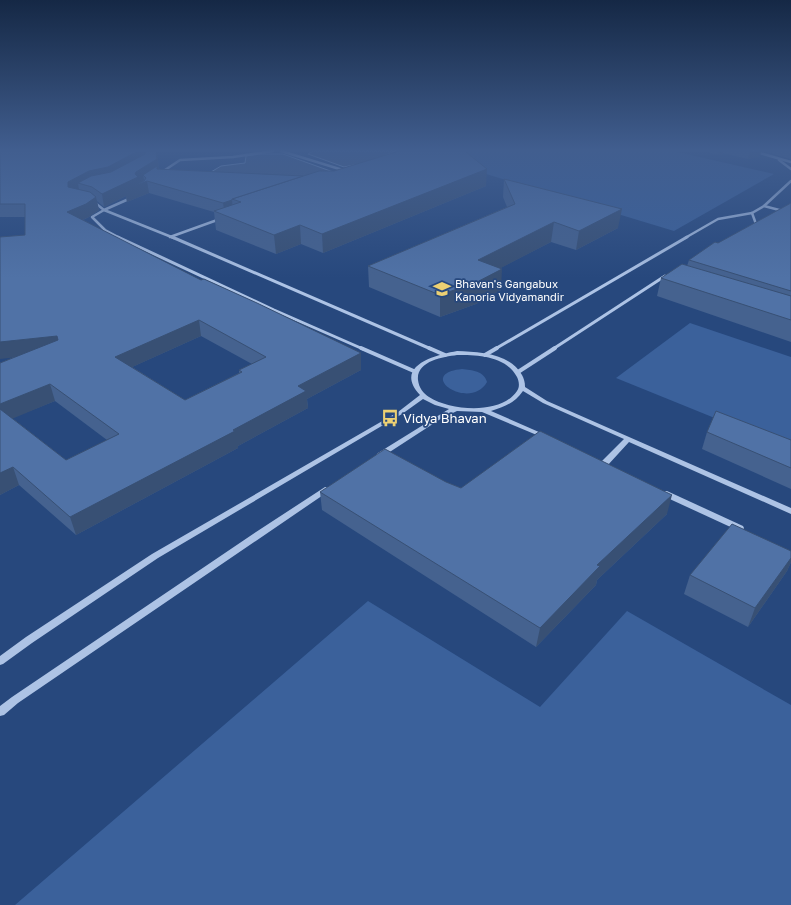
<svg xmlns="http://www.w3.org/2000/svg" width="791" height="905" font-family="'Golos Text',sans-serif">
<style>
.green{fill:#3b619b}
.water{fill:#486086;stroke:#a2bee5}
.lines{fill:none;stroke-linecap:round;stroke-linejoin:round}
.minor-far2{stroke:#adc3e5;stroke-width:2.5}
.minor-far1{stroke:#adc3e5;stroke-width:3}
.minor{stroke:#adc3e5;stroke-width:4}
.tertiary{fill:#adc3e5;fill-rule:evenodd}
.wall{fill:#45628f;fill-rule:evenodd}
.shaded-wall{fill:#385074}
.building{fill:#5072a6;stroke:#385074;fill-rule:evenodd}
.labels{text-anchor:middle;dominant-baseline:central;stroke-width:3.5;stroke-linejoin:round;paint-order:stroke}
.far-poi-label{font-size:11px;fill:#fff;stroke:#27487d;text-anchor:start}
.poi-label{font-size:13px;fill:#fff;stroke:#27487d;text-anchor:start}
</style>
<rect width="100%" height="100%" fill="#27487d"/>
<g class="green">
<path d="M434 151H673L774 174 674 231 423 155Z"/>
<path d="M690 323 791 357V449L616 378Z"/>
<path d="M462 369C472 370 484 371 487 382 470 412 414 374 462 369Z"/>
<path d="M368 601 540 707 627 611 791 705V905H15Z"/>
</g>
<g class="water">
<path d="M313 151H396L369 162 344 167 308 154Z"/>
<path d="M260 154H283L336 173 323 180 211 172 221 166 245 163 246 156Z"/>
</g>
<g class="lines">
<g class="minor-far2">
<path d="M281 151 346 171"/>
<path d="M753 151 791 162"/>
<path d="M779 160 791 169"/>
<path d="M162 172 180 160 233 157 273 151"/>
<path d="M94 202 104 210 131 198"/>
<path d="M764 206 791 213"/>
<path d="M752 213 756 224 754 225"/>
<path d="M170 237 220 219"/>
<path d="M120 238 105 230 92 217 104 210 174 238"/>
<path d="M685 238 718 219 752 213 764 206 791 181"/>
</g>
<g class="minor-far1">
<path d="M118 237 274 310 363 349"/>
<path d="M172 237 431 349"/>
<path d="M495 349 687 237"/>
<path d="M553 349 665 276"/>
</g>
<g class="minor">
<path d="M361 348 416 372"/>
<path d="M429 348 445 355"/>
<path d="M485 355 497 348"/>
<path d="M518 372 555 348"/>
</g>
<g class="tertiary">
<path d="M457 351C479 352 510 353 522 375 524 379 525 382 525 387L547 401 791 508V514L629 442 607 466H601L600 464 601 462 624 439 543 403 523 391C515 403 504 407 491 411L548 436 549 437 548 438H544L482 412 457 411 442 418 382 457H378L376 455 378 453 449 409 435 405 423 399 402 414 158 558 32 643 3 664 0 665V656L26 637 152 554 398 412 420 395C393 366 435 355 457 351ZM457 355C478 355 506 356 517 377 519 381 520 387 517 391 501 415 451 411 429 397 423 393 419 388 418 380 416 361 443 357 457 355Z"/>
<path d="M325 487H331L332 489 18 703 4 715 0 716V706L12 697 256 532Z"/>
<path d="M661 491H667L743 526 744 528 743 530H737L661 495 660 493Z"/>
</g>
</g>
<g class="wall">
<path d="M0 151H145V154L146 151H157L159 169 486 186 323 253 301 244 276 254 216 230 214 212 149 193 127 202 126 196 104 207 97 201 99 210 89 217 83 220 361 370 307 399 308 408 238 446V448L76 535 19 485 0 495V363L12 358 25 235V217H0ZM201 336 252 364 239 370V373L185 400 132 367ZM55 401 107 440 66 460 12 418Z"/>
<path d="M704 151H761L760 156 748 159 723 153 718 155Z"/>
<path d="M763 151H791V159Z"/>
<path d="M504 179 618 228 576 250 551 242 500 268 501 290 476 304 440 317 369 287 368 266 507 207 503 197Z"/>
<path d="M791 203V342L657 296 661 278 687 266 689 260Z"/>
<path d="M707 432 791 440V489L702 449Z"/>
<path d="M446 482 461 488 667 514 597 580 596 585 536 647 322 510 320 492Z"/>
<path d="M791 551V562L787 571 748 627 684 594 690 575Z"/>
</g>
<g class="shaded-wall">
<path d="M138 151H145L146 156 144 161 78 183 79 190 68 187V182L89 171Z"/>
<path d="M156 151H157L159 171 146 178 143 175 144 180 139 184 147 181 149 193 127 202 126 196 104 207 102 194 135 174 136 172Z"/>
<path d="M719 151H723V153L718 155Z"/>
<path d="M750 151H761L760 156 748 159Z"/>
<path d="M487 169 486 186 323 253 322 234Z"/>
<path d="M96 197 99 210 89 217 71 225 67 212Z"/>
<path d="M232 200 233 212 225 215 223 203Z"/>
<path d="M622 209 618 228 576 250 579 231Z"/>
<path d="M554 222 551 242 476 281 478 260Z"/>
<path d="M300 225 301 244 276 254 274 235Z"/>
<path d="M502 269 501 290 476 304 440 317V295Z"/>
<path d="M199 320 201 336 119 373 115 357Z"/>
<path d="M57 336 62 352 0 359V342Z"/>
<path d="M361 353V370L307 399 308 408 238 446V448L76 535 70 517 233 430 298 386Z"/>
<path d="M50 384 55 401 2 423 0 418V404Z"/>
<path d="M13 467 19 485 0 495V473Z"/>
<path d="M672 495 667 514 597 580 596 585 536 647 540 628 597 565Z"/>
<path d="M791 558V562L787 571 748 627 755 608Z"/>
</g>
<g class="building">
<path d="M0 151H138L108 167 89 171 68 182V187L90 192 96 197 86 204 67 212 201 280 204 279 257 303 361 353 298 386 306 391 233 430 235 431 70 517 13 467 0 473V409L66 460 119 434 50 384 0 404V363L58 340 57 336 0 342V237L25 235V204H0ZM199 320 266 357 239 370 242 372 185 400 115 357Z"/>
<path d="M146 151H156L157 159 136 172 135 174 138 177 102 194 92 187 78 183 91 176 111 172 145 154Z"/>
<path d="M399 151H464L466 152 487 169 322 234 300 225 274 235 214 211 241 202 232 199 319 171H334Z"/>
<path d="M157 166V169L303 176 232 199V200L223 203 147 181 125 190 144 181 146 178 143 175Z"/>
<path d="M504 179 622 209 579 231 554 222 478 260 502 269 477 282 440 295 368 266 515 204Z"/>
<path d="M791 203V291L689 260 715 242 718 243Z"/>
<path d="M682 264 791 296V320L661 278Z"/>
<path d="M716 411 791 440V468L707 432Z"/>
<path d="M540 431 672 495 597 565 600 566 540 628 320 492 385 449 446 482 461 488Z"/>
<path d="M732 524 791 551V558L755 608 690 575Z"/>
</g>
<linearGradient id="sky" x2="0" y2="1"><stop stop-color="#152845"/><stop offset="0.54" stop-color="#415e8f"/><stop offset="1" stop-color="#415e8f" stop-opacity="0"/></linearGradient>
<rect width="791" height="278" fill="url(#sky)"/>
<defs>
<g id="school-bare" transform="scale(1.38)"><path d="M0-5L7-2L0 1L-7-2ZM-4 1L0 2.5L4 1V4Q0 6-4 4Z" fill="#ecd073" stroke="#27487d" stroke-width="2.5" paint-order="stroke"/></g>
<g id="bus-bare" transform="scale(1.38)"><path d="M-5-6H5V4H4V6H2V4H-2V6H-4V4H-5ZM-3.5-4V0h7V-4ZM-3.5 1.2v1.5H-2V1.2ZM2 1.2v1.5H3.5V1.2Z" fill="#ecd073" stroke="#27487d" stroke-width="2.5" paint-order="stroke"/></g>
</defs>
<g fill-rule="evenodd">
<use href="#school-bare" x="442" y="289"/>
<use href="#bus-bare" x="390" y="418"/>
</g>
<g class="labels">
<g class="far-poi-label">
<text x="455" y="283">Bhavan's Gangabux<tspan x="455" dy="13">Kanoria Vidyamandir</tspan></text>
</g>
<g class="poi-label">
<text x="403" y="418">Vidya Bhavan</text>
</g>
</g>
</svg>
